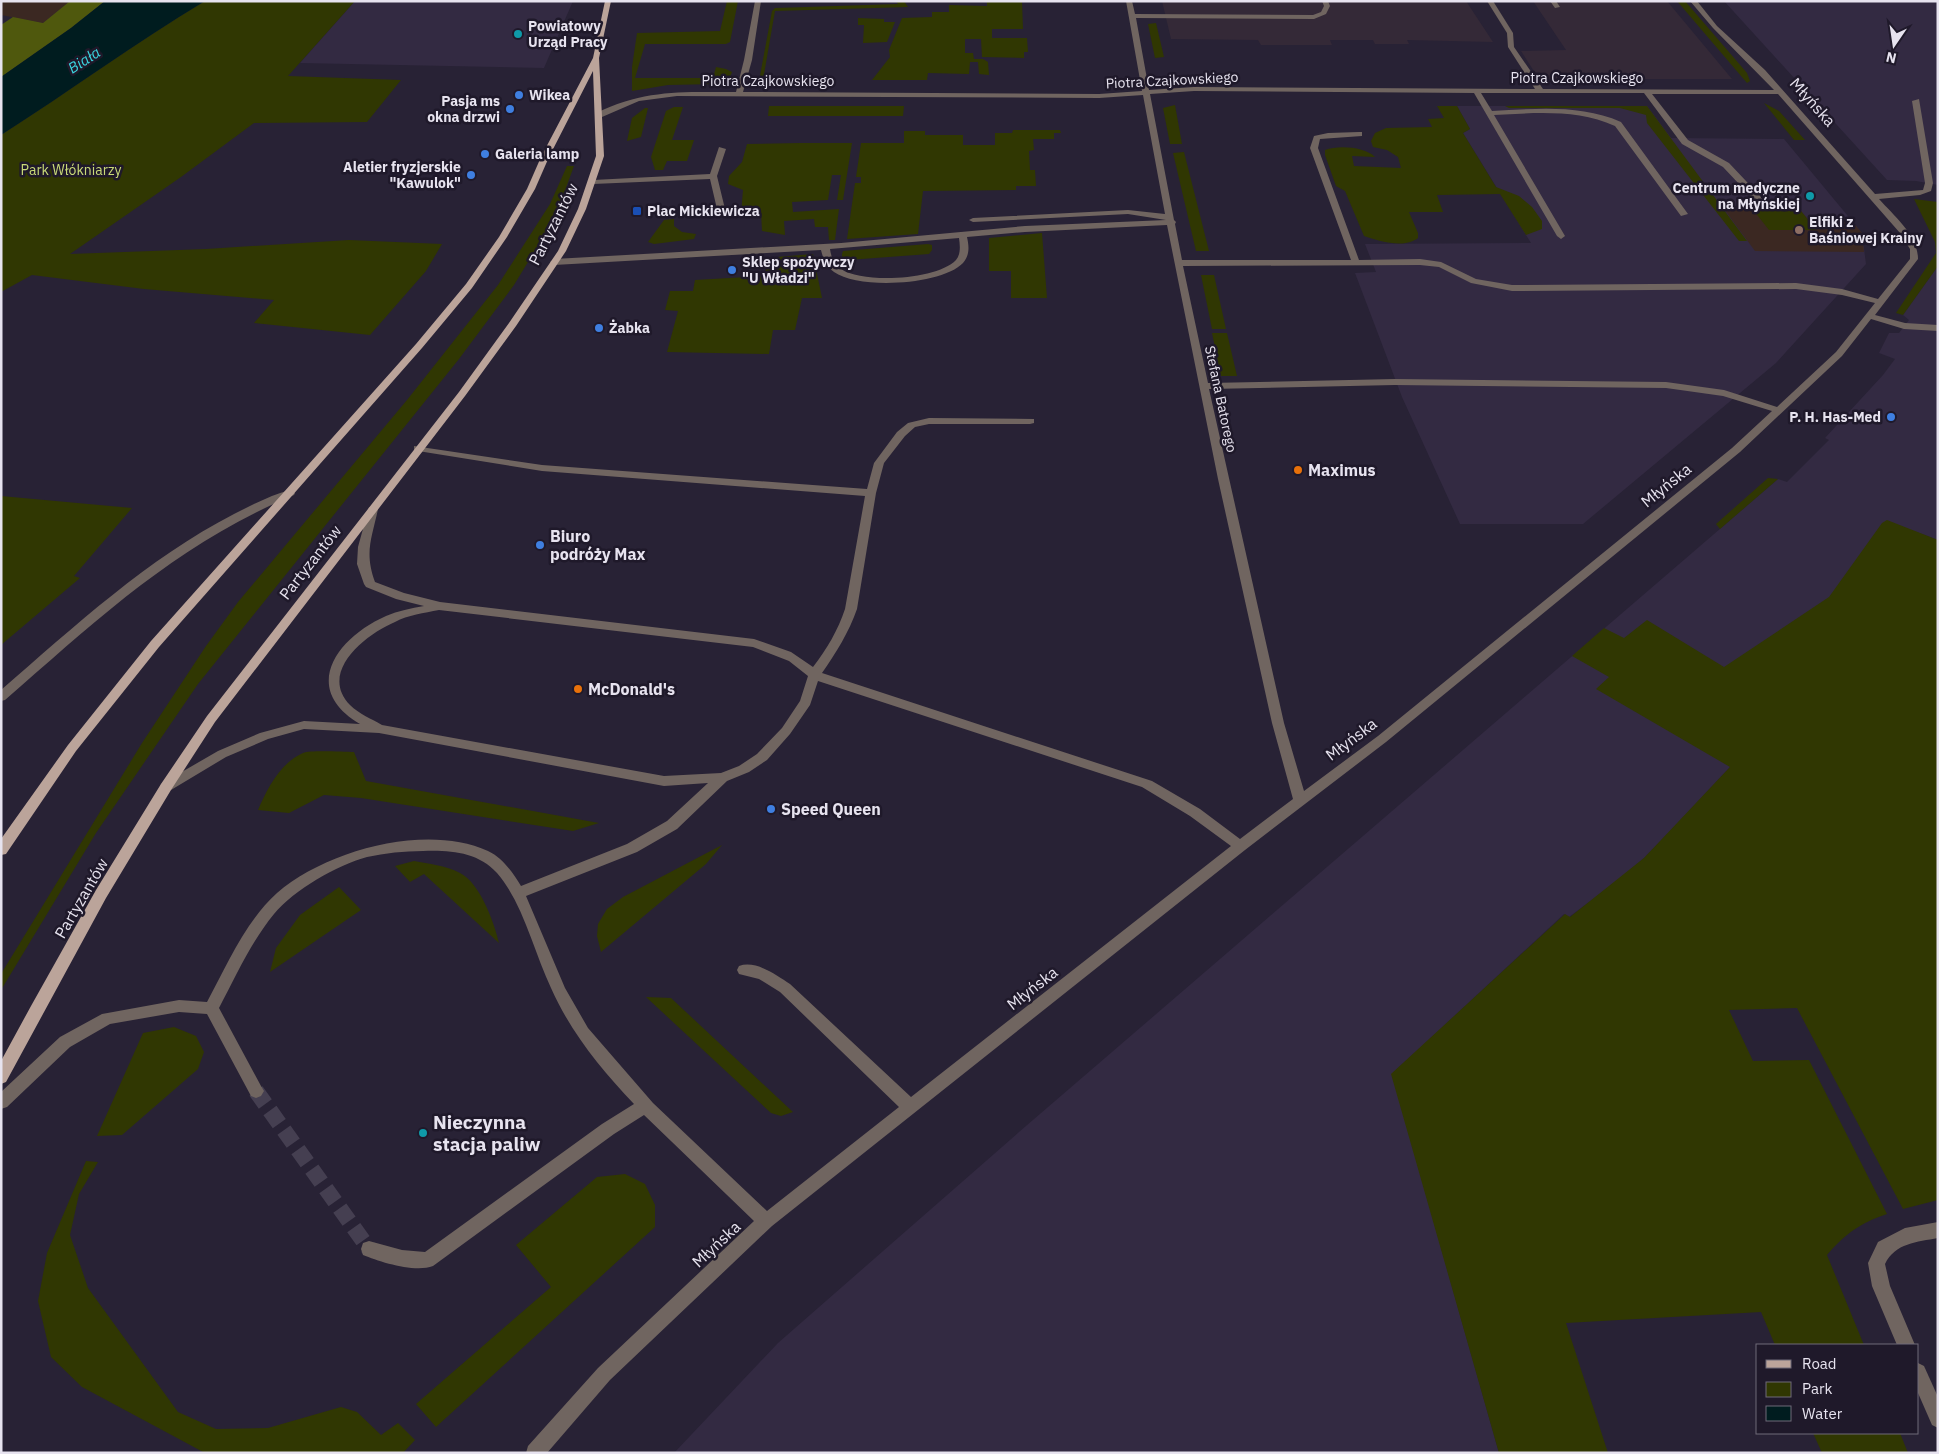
<svg xmlns="http://www.w3.org/2000/svg" width="1939" height="1454" font-family="'IBM Plex Sans',sans-serif">
<style>
.built{fill:#332a42}
.industrial{fill:#342937}
.education{fill:#3b2822}
.green{fill:#303702}
.forest{fill:#4f580d}
.water{fill:#001c1f}
.lines{fill:none;stroke-linecap:round;stroke-linejoin:round}
.minor-tunnel{stroke:#453f51;stroke-width:16;stroke-dasharray:16 8;stroke-linecap:butt}
.minor{fill:#706560;fill-rule:evenodd}
.major{fill:#bba49a;fill-rule:evenodd}
.culture-dot{fill:#0f9aa8;stroke:#1f192a;stroke-width:2}
.shop-dot{fill:#3f7fe0;stroke:#1f192a;stroke-width:2}
.transit-dot{fill:#1a4fb4;stroke:#1f192a;stroke-width:2}
.education-dot{fill:#8d6e63;stroke:#1f192a;stroke-width:2}
.food-dot{fill:#e8710a;stroke:#1f192a;stroke-width:2}
.labels{text-anchor:middle;dominant-baseline:central;stroke-width:5;stroke-linejoin:round;paint-order:stroke}
.far-poi-label{font-size:14px;font-weight:bold;fill:#e7e3ef;stroke:#1f192a;text-anchor:start}
.far-street-label{font-size:14px;fill:#e7e3ef;stroke:#1f192a}
.far-park-label{font-size:14px;fill:#c9da78;stroke:#1f192a}
.far-water-label{font-size:15px;font-style:italic;fill:#3bd7e1;stroke:#1f192a}
.street-label{font-size:16px;fill:#e7e3ef;stroke:#1f192a}
.poi-label{font-size:16px;font-weight:bold;fill:#e7e3ef;stroke:#1f192a;text-anchor:start}
.near-poi-label{font-size:19px;font-weight:bold;fill:#e7e3ef;stroke:#1f192a;text-anchor:start}
</style>
<rect width="100%" height="100%" fill="#282235"/>
<g class="built">
<path d="M355 1H573L544 68 300 63Z"/>
<path d="M1724 1H1938V185L1916 181 1887 180Z"/>
<path d="M1457 106H1647L1671 138 1784 139 1862 233 1866 264 1776 363 1583 524H1460L1402 397 1355 273 1376 272 1365 244 1531 243 1463 133 1470 129Z"/>
<path d="M1938 266V540L1911 530 1730 767 1674 827 1644 858 1613 884 1569 917 1564 914 1392 1074 1499 1453H674L778 1343 1019 1132 1778 479 1787 482 1829 440 1825 438 1883 375 1895 359 1879 353 1889 333H1899L1909 320 1903 315Z"/>
</g>
<g class="industrial">
<path d="M1162 1H1466L1493 42 1407 40 1409 44H1375L1373 40H1330L1332 45H1261L1258 40 1171 39Z"/>
<path d="M1533 1H1667L1732 79H1539L1521 51 1566 50Z"/>
</g>
<g class="education">
<path d="M1 1H70L43 23 1 15Z"/>
<path d="M1724 209 1801 211 1808 219H1827L1833 226 1840 225 1835 219 1851 220 1862 233 1864 252 1755 251Z"/>
</g>
<g class="green">
<path d="M205 1H355L288 76 401 80 367 122 254 123 181 177 70 254 206 249 349 240 442 244 426 271 370 335 254 323 274 300 144 289 32 275 1 292V135C70 91 135 43 205 1Z"/>
<path d="M727 1H738L730 42 726 44H645L635 78H713L716 67 726 69 732 72 730 77 716 84 668 85 632 91V67L637 33 720 31Z"/>
<path d="M896 1H904L908 7 775 11 763 80 789 81H759L772 11 775 8 898 4Z"/>
<path d="M987 1H1022L1023 29H992V38H1027L1028 52H1024V58L982 57 981 39H965V53H973L974 59H983L988 62 989 75 979 74 978 62H970L969 74 928 73 927 80H872L890 57 889 50 902 18 932 17V12H949V5L987 6Z"/>
<path d="M1677 1H1685L1747 73 1750 81 1747 83Z"/>
<path d="M858 18 884 19V22H895L887 42 863 43 864 25H858Z"/>
<path d="M1156 23 1164 57 1155 58 1148 24Z"/>
<path d="M1764 103 1779 111 1805 140H1794Z"/>
<path d="M1175 105 1182 144H1170L1163 108Z"/>
<path d="M769 106H904L903 116H768Z"/>
<path d="M1437 106H1457L1470 129 1463 133 1496 187 1519 196 1532 207 1542 221V229L1526 235 1500 194 1437 195 1443 212H1409L1418 233V238C1404 249 1379 241 1364 236L1345 191 1336 186 1325 155V150C1339 145 1365 147 1375 157L1352 156 1354 166 1401 168 1398 157 1387 150 1373 147 1371 141 1375 133 1386 128 1432 127 1428 119 1444 118Z"/>
<path d="M1505 106H1647L1747 241H1739L1647 123 1646 115 1620 108H1509Z"/>
<path d="M674 107H683L672 140H694L687 161H667L663 170H655L651 157 666 111Z"/>
<path d="M645 108H648L641 137 627 141 632 118Z"/>
<path d="M1013 130H1060L1061 133H1054V139H1033L1034 150 1029 151 1030 170H1035L1036 186H1016V190L923 191 918 234 847 239 855 183H861V177H856L861 143H904V131H925V135H963V145H995V133H1012Z"/>
<path d="M801 143H852L843 200H837L841 175H832L828 200 792 202 793 212 839 209 835 240H829L828 227H815L814 219 784 221 785 235 762 231 761 212 741 214 743 190 728 184 729 176 742 162 747 144Z"/>
<path d="M1184 152 1209 251H1196L1173 153Z"/>
<path d="M567 166H574L560 204 542 239 514 285 459 359 198 684 96 833 1 990V974L142 743 206 646 238 602 407 400 498 285 550 204Z"/>
<path d="M1914 199 1938 202V266L1903 315 1896 313 1936 253 1935 242Z"/>
<path d="M1754 211H1801L1816 230H1769Z"/>
<path d="M674 219V226L682 232 696 234 694 239 654 244 648 242 664 220Z"/>
<path d="M1042 233 1047 298H1011V271H989V238Z"/>
<path d="M928 244 932 245V250L929 254 848 260 842 258V254L843 251Z"/>
<path d="M813 254 822 298H802L795 330H773L769 354 667 352 678 311 665 310 670 291H693L695 280 766 276 765 258Z"/>
<path d="M1201 275H1214L1226 329H1212Z"/>
<path d="M1212 333H1227L1237 376H1221Z"/>
<path d="M1768 478 1778 479 1720 529 1716 524Z"/>
<path d="M1 496 132 508 74 576 80 578 1 645Z"/>
<path d="M1887 520 1938 540V1200L1903 1209 1797 1008 1729 1010 1753 1061 1809 1060 1887 1214C1860 1223 1845 1234 1827 1255L1864 1345H1775L1761 1312 1566 1323 1608 1453H1499L1391 1074 1565 914 1570 917 1644 858 1730 767 1596 689 1609 677 1572 656 1604 628 1624 638 1647 620 1724 667 1829 597 1882 523Z"/>
<path d="M354 752 366 781 599 823 573 831 361 798 324 795 289 813 258 810C267 789 280 763 303 753 311 750 343 752 354 752Z"/>
<path d="M722 845 706 864 601 952 597 936 598 924 607 909 623 897Z"/>
<path d="M414 861C429 864 445 865 460 873 480 883 494 922 499 943L424 874 410 882 395 866Z"/>
<path d="M339 887 361 910 270 972 276 948 300 915Z"/>
<path d="M646 997 671 998 793 1112 781 1116 771 1113Z"/>
<path d="M174 1027 196 1036 204 1052 198 1069 122 1135 97 1136 143 1033Z"/>
<path d="M86 1161 98 1162 79 1194 70 1235 88 1288 178 1412 216 1429 268 1428 341 1407 357 1412 381 1435 398 1423 415 1440 403 1453H205L82 1387 51 1357 38 1301 47 1253Z"/>
<path d="M625 1174 645 1184 655 1205V1227L436 1427 416 1404 551 1287 516 1245 597 1177Z"/>
<path d="M1813 1433H1900L1908 1453H1822Z"/>
</g>
<path class="forest" d="M70 1H105L71 28 1 77V25L13 17 43 23Z"/>
<path class="water" d="M105 1H205C135 43 70 91 1 135V77L71 28Z"/>
<g class="lines">
<path class="minor-tunnel" d="M256 1091 369 1249"/>
<g class="minor">
<path d="M755 1H761L752 60 743 92 1099 94 1142 91 1126 1H1132L1135 14 1313 15 1321 12 1324 6 1322 1H1328L1330 6 1326 14 1314 19 1136 18 1149 90 1194 87 1535 89 1508 47 1507 33 1487 1H1493L1513 33 1514 47 1543 89 1774 90 1713 28 1690 1H1697L1717 26 1765 70 1875 194 1923 190 1925 183 1912 101 1919 99 1933 183 1931 191 1920 195 1879 199C1894 216 1918 235 1918 259L1875 315 1905 323 1938 325V331L1904 329 1871 319 1842 356 1740 452 1386 742 1245 850 772 1226 610 1380 547 1453H526L528 1446 598 1368 754 1221 644 1115 614 1134 433 1266C415 1273 380 1262 363 1255L361 1249 363 1243 369 1241 402 1250 425 1252 602 1124 634 1104C601 1069 571 1033 551 988 534 952 523 903 497 873 478 852 450 850 423 851 404 851 385 853 367 857 337 865 294 890 274 914 251 942 236 976 219 1008L261 1086 264 1091 261 1096 256 1098 251 1096 207 1014 179 1012 110 1024 70 1047 7 1107 1 1109V1092L60 1037 102 1014 179 1000 207 1002C227 965 245 922 277 893 327 850 426 823 488 851 503 858 513 873 521 886L627 844 667 821 708 783 664 786 379 733 304 729 268 739 226 757 171 790H161L160 787 161 784 218 751 260 733 304 721 360 724C299 688 338 637 386 616 398 611 411 608 424 606L396 599 366 587 364 584 357 564 358 547 369 507H377L378 509C372 538 364 552 375 582L404 593 440 602 754 639 791 652 813 667C827 649 838 630 845 609L865 496 542 471 418 451 414 450V446L542 465 867 489 874 463 897 432 908 423 929 418 1034 419V423L1030 424H929L915 427 905 436 884 463 876 493 857 609C849 632 836 653 822 673L1152 781 1200 809 1240 839 1293 799 1272 723 1218 479 1167 225 1025 232 967 237C969 246 970 255 963 263 942 285 859 290 834 272 827 267 823 259 821 250L554 265 550 262 554 259 841 243 1025 226 1166 220 1128 214 973 222 969 220 973 218 1128 210 1165 214 1143 95 1099 98 677 96 639 101 602 117H596V113C645 89 683 92 736 92L744 60ZM1194 91 1474 93 1557 236 1561 239 1565 236 1494 115C1535 113 1577 109 1615 126L1681 216 1688 214 1621 122C1580 104 1535 109 1492 111L1481 93H1644L1682 144 1723 167 1757 203H1763V199L1729 163 1688 140 1652 94H1778L1900 233 1910 249V259L1878 299 1842 289 1796 283 1512 285 1476 279 1441 262 1420 259 1359 260 1318 148 1320 139 1362 136V132H1359L1328 133 1314 136 1310 148 1351 260H1182L1175 224 1176 222 1174 220 1150 94ZM959 238C960 245 961 254 956 260 937 280 863 284 841 269 834 264 831 257 830 249ZM1420 265 1439 267 1471 283 1512 291 1796 289 1842 295 1875 303 1836 352 1777 407 1724 390 1666 382 1395 379 1208 383 1183 266ZM1395 385 1666 388 1723 396 1772 411 1732 448 1378 736 1304 791 1284 723 1209 389ZM439 610 753 647 789 661 808 676 800 701 782 728 757 754 739 766 721 773 664 776 382 725C372 719 359 714 350 705 318 672 366 634 395 622 408 615 424 613 439 610ZM818 681 1142 787 1190 816 1231 846 911 1097 790 984C776 975 756 960 739 966L737 970 739 974 759 979 780 992 899 1107 767 1211 653 1103 588 1028 565 988 526 896 637 852 677 829 727 781 749 772 767 760 790 734 810 705Z"/>
<path d="M1550 1H1556L1560 7 1555 8Z"/>
<path d="M719 147 726 149 717 176 725 209 724 211 717 209 710 179 593 184 589 182 593 180 710 174Z"/>
<path d="M290 490 295 493 294 495C177 544 99 618 5 700L1 701V690C75 626 147 559 234 514 252 505 271 495 290 490Z"/>
<path d="M1938 1222V1238C1917 1242 1895 1243 1885 1264L1890 1286 1915 1345H1897L1872 1286 1868 1263 1878 1242 1905 1228Z"/>
<path d="M1918 1363 1924 1366 1938 1397V1428L1932 1425 1918 1393Z"/>
</g>
<path class="major" d="M605 1H611L599 58 604 156 586 209 566 251 516 326 465 396 215 722 171 790 106 898 6 1082 1 1084V1061L31 1006 96 890 161 784 207 716 459 392 509 323 558 251 578 209 596 156 593 71 549 157 535 189 507 237 472 288 422 348 159 647 76 751 6 854 1 855V839L68 745 151 641 416 344 466 284 499 237 527 189 541 157 593 58Z"/>
</g>
<g class="culture-dot">
<circle cx="518" cy="34" r="5"/>
<circle cx="1810" cy="196" r="5"/>
<circle cx="423" cy="1133" r="5"/>
</g>
<g class="shop-dot">
<circle cx="519" cy="95" r="5"/>
<circle cx="510" cy="109" r="5"/>
<circle cx="485" cy="154" r="5"/>
<circle cx="471" cy="175" r="5"/>
<circle cx="732" cy="270" r="5"/>
<circle cx="599" cy="328" r="5"/>
<circle cx="1891" cy="417" r="5"/>
<circle cx="540" cy="545" r="5"/>
<circle cx="771" cy="809" r="5"/>
</g>
<rect class="transit-dot" x="632" y="206" width="10" height="10" rx="2.5"/>
<circle class="education-dot" cx="1799" cy="230" r="5"/>
<g class="food-dot">
<circle cx="1298" cy="470" r="5"/>
<circle cx="578" cy="689" r="5"/>
</g>
<g class="labels">
<g class="far-poi-label">
<text x="528" y="26">Powiatowy<tspan x="528" dy="16">Urząd Pracy</tspan></text>
<text x="529" y="95">Wikea</text>
<text x="500" y="101" text-anchor="end">Pasja ms<tspan x="500" dy="16">okna drzwi</tspan></text>
<text x="495" y="154">Galeria lamp</text>
<text x="461" y="167" text-anchor="end">Aletier fryzjerskie<tspan x="461" dy="16">"Kawulok"</tspan></text>
<text x="1800" y="188" text-anchor="end">Centrum medyczne<tspan x="1800" dy="16">na Młyńskiej</tspan></text>
<text x="647" y="211">Plac Mickiewicza</text>
<text x="1809" y="222">Elfiki z<tspan x="1809" dy="16">Baśniowej Krainy</tspan></text>
<text x="742" y="262">Sklep spożywczy<tspan x="742" dy="16">"U Władzi"</tspan></text>
<text x="609" y="328">Żabka</text>
<text x="1881" y="417" text-anchor="end">P. H. Has-Med</text>
</g>
<g class="far-street-label">
<text x="1577" y="78">Piotra Czajkowskiego</text>
<text transform="translate(1172 80) rotate(-3)">Piotra Czajkowskiego</text>
<text x="768" y="81">Piotra Czajkowskiego</text>
<text transform="translate(1221 399) rotate(78)">Stefana Batorego</text>
</g>
<g class="far-park-label">
<text x="71" y="170">Park Włókniarzy</text>
</g>
<g class="far-water-label">
<text transform="translate(84 60) rotate(-33)">Biała</text>
</g>
<g class="street-label">
<text transform="translate(1813 102) rotate(48)">Młyńska</text>
<text transform="translate(553 224) rotate(-63)">Partyzantów</text>
<text transform="translate(1666 485) rotate(-39)">Młyńska</text>
<text transform="translate(310 562) rotate(-52)">Partyzantów</text>
<text transform="translate(1351 739) rotate(-37)">Młyńska</text>
<text transform="translate(81 898) rotate(-60)">Partyzantów</text>
<text transform="translate(1032 988) rotate(-38)">Młyńska</text>
<text transform="translate(716 1244) rotate(-43)">Młyńska</text>
</g>
<g class="poi-label">
<text x="1308" y="470">Maximus</text>
<text x="550" y="536">Biuro<tspan x="550" dy="18">podróży Max</tspan></text>
<text x="588" y="689">McDonald's</text>
<text x="781" y="809">Speed Queen</text>
</g>
<g class="near-poi-label">
<text x="433" y="1122">Nieczynna<tspan x="433" dy="22">stacja paliw</tspan></text>
</g>
</g>
<rect width="1939" height="1454" fill="none" stroke="#e7e3ef" stroke-width="5"/>
<rect x="1756" y="1344" width="162" height="90" fill="#1f192a" stroke="#6f6a79"/>
<rect x="1766" y="1360" width="25" height="8" fill="#bba49a" stroke="#6f6a79"/>
<text x="1802" y="1369" font-size="15" fill="#e7e3ef">Road</text>
<rect x="1766" y="1382" width="25" height="15" fill="#303702" stroke="#6f6a79"/>
<text x="1802" y="1394" font-size="15" fill="#e7e3ef">Park</text>
<rect x="1766" y="1406" width="25" height="15" fill="#001c1f" stroke="#6f6a79"/>
<text x="1802" y="1419" font-size="15" fill="#e7e3ef">Water</text>
<g transform="translate(1894 45) rotate(193)" stroke="#1f192a" stroke-width="4" paint-order="stroke">
<path d="M0-4L9 19L0 12L-9 19Z" fill="#e7e3ef"/>
<text y="-8" font-size="14" font-weight="bold" text-anchor="middle" fill="#e7e3ef">N</text>
</g>
</svg>
